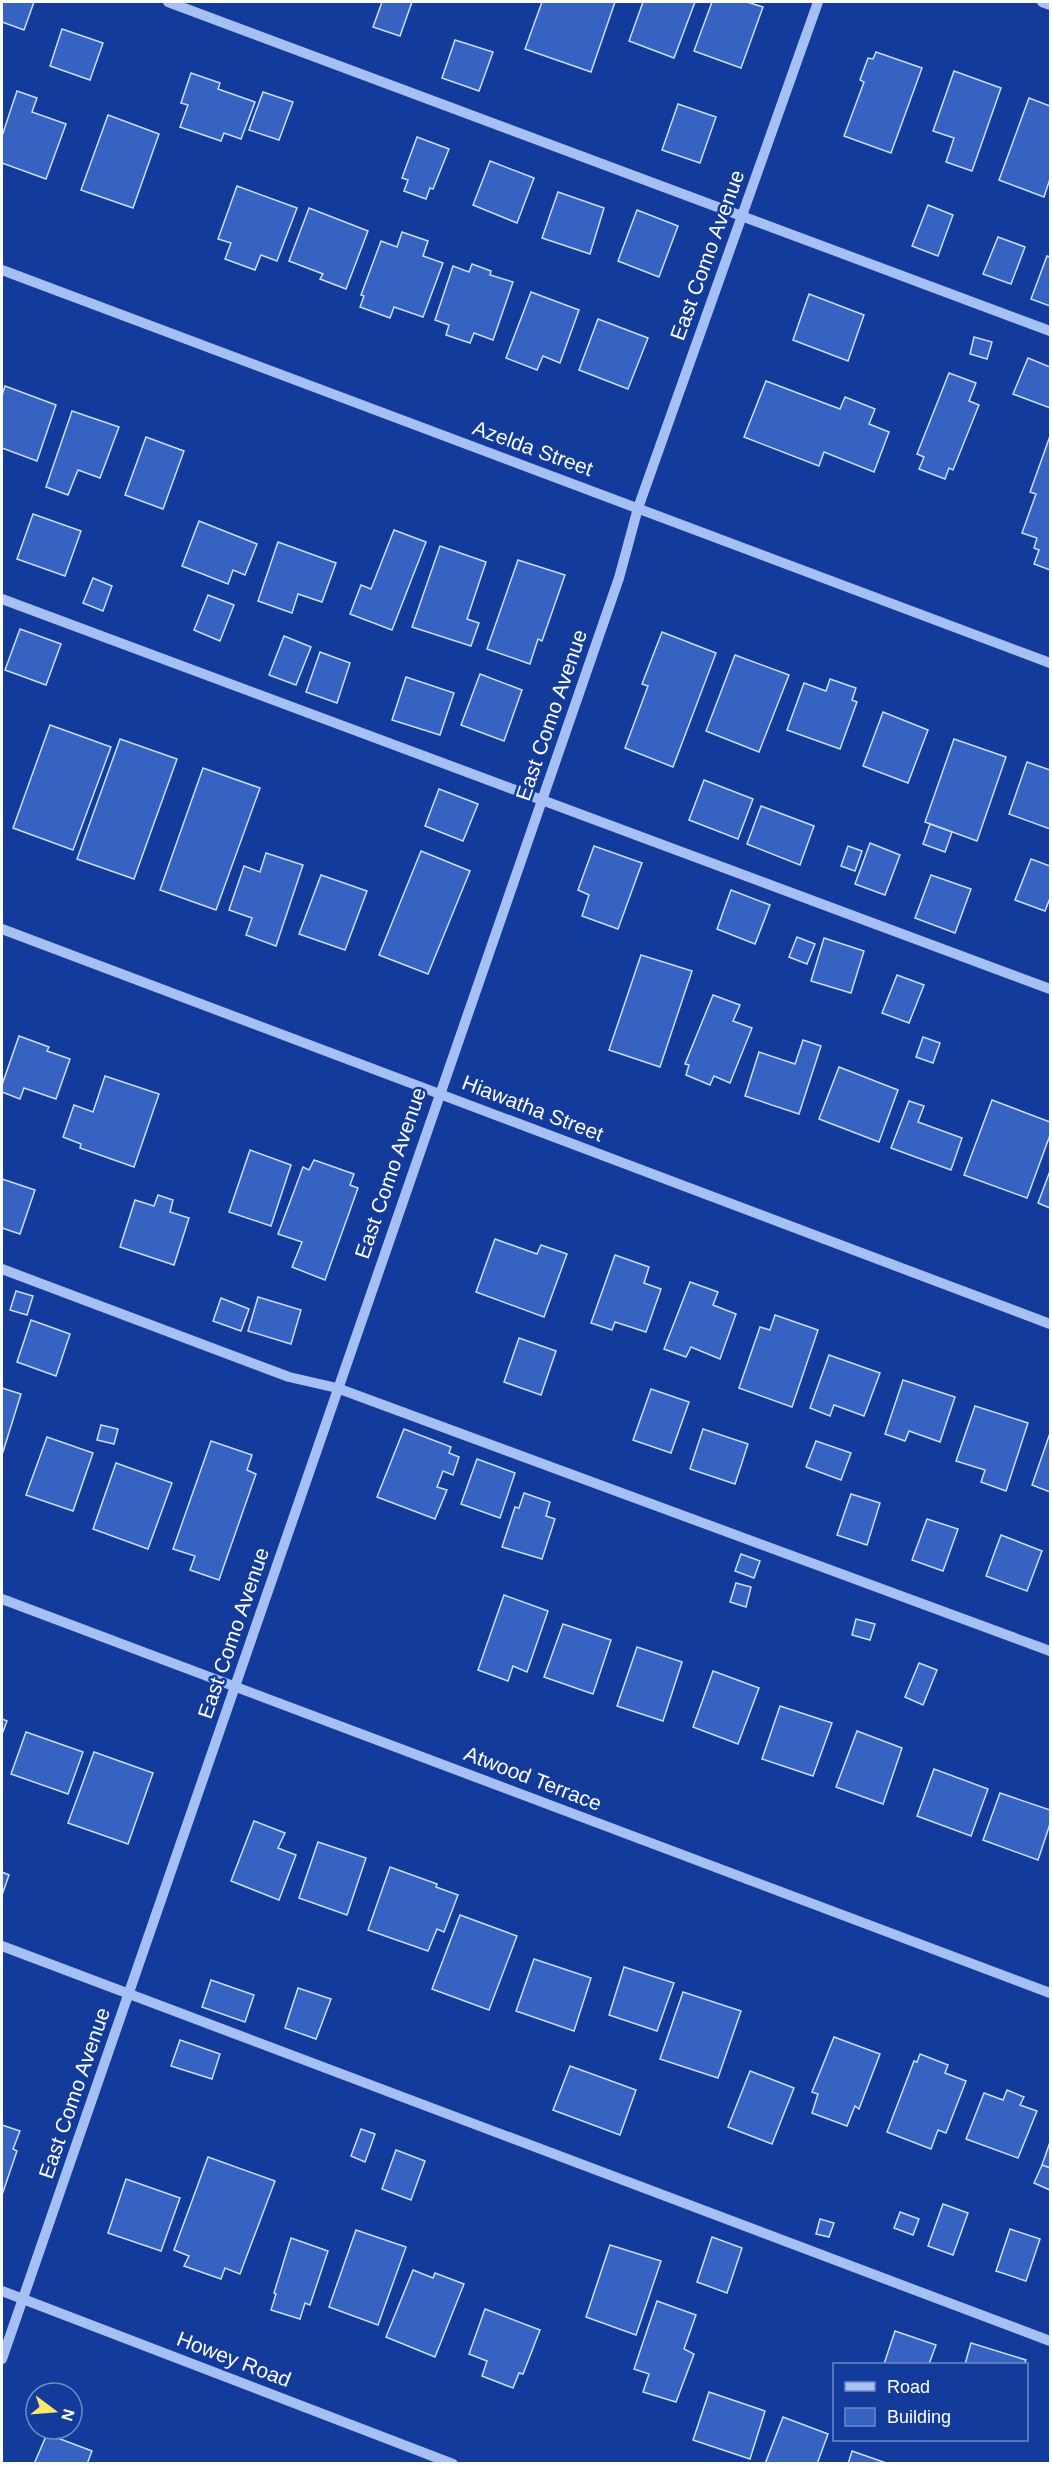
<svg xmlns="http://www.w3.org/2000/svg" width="1052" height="2465" font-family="Arial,sans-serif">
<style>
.building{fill:#3662c1;stroke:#ceddfe;stroke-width:1.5}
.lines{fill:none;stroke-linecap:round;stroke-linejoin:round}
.minor{stroke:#a6bff4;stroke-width:10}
.labels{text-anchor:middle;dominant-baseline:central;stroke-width:5;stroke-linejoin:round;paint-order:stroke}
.street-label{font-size:21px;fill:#fff;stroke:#123b9b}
</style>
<rect width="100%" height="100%" fill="#123b9b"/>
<g class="building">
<path d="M2 2H34L24 30 2 22Z"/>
<path d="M382 2H412L400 36 373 27Z"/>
<path d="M542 2H615L591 72 525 49Z"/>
<path d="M643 2H695L674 58 629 41Z"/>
<path d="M712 2H747L763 7 741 68 694 51Z"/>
<path d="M62 29 103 43 90 80 50 66Z"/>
<path d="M455 40 493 52 479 91 442 78Z"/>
<path d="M876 52 922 68 891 153 844 136 864 82 860 80 868 58 873 59Z"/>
<path d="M954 71 1001 88 972 171 946 162 954 138 933 131Z"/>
<path d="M191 73 220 83 218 89 255 102 241 139 224 133 221 141 180 127 188 105 181 103Z"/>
<path d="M17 91 37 98 32 112 66 124 46 179 2 163V136Z"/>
<path d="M263 92 293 102 279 140 249 130Z"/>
<path d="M1029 98 1050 106V179L1044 197 999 180Z"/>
<path d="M678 104 716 117 700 163 662 150Z"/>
<path d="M108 115 159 134 133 208 81 190Z"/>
<path d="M417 137 449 149 433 189 430 188 426 199 404 191 408 180 402 178Z"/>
<path d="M490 161 534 178 517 223 473 205Z"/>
<path d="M237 186 297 208 277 261 261 255 255 270 225 259 231 243 218 239Z"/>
<path d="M558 192 604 208 590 254 542 238Z"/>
<path d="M928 205 953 215 938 256 912 246Z"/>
<path d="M309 208 368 231 346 289 320 279 323 274 289 261Z"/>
<path d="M637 210 678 226 659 277 618 261Z"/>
<path d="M402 232 428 241 423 256 443 263 423 317 394 307 390 318 360 307 364 296 361 295 381 241 397 247Z"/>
<path d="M998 237 1025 247 1011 284 983 274Z"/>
<path d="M1047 256 1050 257V306L1031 299Z"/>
<path d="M472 264 491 271 490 275 513 282 493 340 474 333 470 343 446 335 449 325 435 320 453 266 469 272Z"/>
<path d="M531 292 579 310 560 363 543 356 537 370 506 358Z"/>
<path d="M809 294 864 315 848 361 793 340Z"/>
<path d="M598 319 648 338 628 389 579 370Z"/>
<path d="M974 337 992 342 987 359 970 354Z"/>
<path d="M1028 358 1050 367V408L1013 394Z"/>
<path d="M949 373 976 383 969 401 979 405 953 470 949 468 945 479 919 469 924 457 917 454Z"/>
<path d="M766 381 840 409 845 397 875 409 869 424 889 432 874 472 824 452 819 466 744 437Z"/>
<path d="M5 386 56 405 37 461 2 448V395Z"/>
<path d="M72 411 119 427 100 478 78 470 68 495 46 487Z"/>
<path d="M1050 436V570L1034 564 1039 550 1034 548 1037 538 1022 533 1036 494 1030 492Z"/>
<path d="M146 437 184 451 163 509 125 495Z"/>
<path d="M33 514 81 531 65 576 17 559Z"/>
<path d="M199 521 257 544 245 575 233 570 228 584 182 566Z"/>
<path d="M394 530 426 542 392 630 350 614 361 585 371 589Z"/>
<path d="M278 542 336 563 322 602 298 594 292 613 258 601Z"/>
<path d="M440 546 486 562 467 619 479 623 471 646 412 627Z"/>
<path d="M518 560 565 575 542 641 538 639 530 664 487 649Z"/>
<path d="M93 578 112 586 103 611 83 603Z"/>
<path d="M208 595 234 605 220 641 194 630Z"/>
<path d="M20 629 61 644 46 685 5 670Z"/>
<path d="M662 632 716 653 673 767 625 748 648 686 642 684Z"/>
<path d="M284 636 311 647 296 685 269 675Z"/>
<path d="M320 652 350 663 337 703 306 692Z"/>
<path d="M735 655 789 675 759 752 706 731Z"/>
<path d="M480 674 522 690 504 741 461 725Z"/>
<path d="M406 677 454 693 440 735 392 720Z"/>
<path d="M830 679 856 688 852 700 857 702 840 749 787 730 804 683 826 691Z"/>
<path d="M883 712 928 730 908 783 863 766Z"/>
<path d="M50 725 111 747 73 850 13 828Z"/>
<path d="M120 739 177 759 134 879 77 859Z"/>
<path d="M954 739 1006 757 977 841 925 822Z"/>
<path d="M1027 762 1050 770V829L1009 814Z"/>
<path d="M203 768 260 788 216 910 160 890Z"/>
<path d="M704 780 753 799 738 839 689 820Z"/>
<path d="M439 789 478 804 463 841 425 826Z"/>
<path d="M761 806 814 826 800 865 747 844Z"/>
<path d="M930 824 952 832 945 852 923 844Z"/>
<path d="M870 843 900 855 885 895 855 884Z"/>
<path d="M594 846 642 863 618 929 582 916 589 895 578 890Z"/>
<path d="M848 846 862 851 855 871 841 866Z"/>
<path d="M421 851 470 871 428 974 379 955Z"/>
<path d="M266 853 303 865 276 946 246 935 252 918 229 910 244 866 260 872Z"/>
<path d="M1031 859 1050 866V898L1045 911 1015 900Z"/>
<path d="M321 875 367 891 345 950 299 934Z"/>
<path d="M931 875 971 889 955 933 915 918Z"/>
<path d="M731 890 770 905 755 944 717 929Z"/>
<path d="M797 937 815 944 807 964 789 957Z"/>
<path d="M824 938 864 951 851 993 811 981Z"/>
<path d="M641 955 692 971 660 1067 609 1050Z"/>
<path d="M897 975 924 985 909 1023 882 1013Z"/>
<path d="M713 995 740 1005 733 1021 752 1028 730 1083 714 1076 710 1085 686 1075 689 1065 685 1064Z"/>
<path d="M19 1036 49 1047 47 1051 70 1059 56 1099 24 1088 20 1099 2 1092V1085Z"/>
<path d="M923 1037 940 1043 933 1063 916 1057Z"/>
<path d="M803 1040 821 1046 799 1114 745 1096 759 1052 795 1064Z"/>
<path d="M839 1067 898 1090 879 1142 819 1119Z"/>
<path d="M105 1076 159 1094 134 1167 80 1148 81 1144 63 1137 74 1105 93 1112Z"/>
<path d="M992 1100 1050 1122V1135L1027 1198 964 1175Z"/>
<path d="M909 1101 924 1106 918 1122 962 1138 951 1170 891 1148Z"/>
<path d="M250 1150 291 1165 271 1226 229 1212Z"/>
<path d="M314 1160 354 1174 350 1185 358 1188 325 1280 292 1267 302 1242 278 1234 303 1167 309 1170Z"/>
<path d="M1050 1171V1208L1038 1203Z"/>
<path d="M2 1179 35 1190 20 1234 2 1228Z"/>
<path d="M158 1195 173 1200 170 1212 189 1218 174 1265 120 1247 135 1200 154 1206Z"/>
<path d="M495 1239 537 1254 541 1245 567 1254 544 1317 476 1292Z"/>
<path d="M615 1255 649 1267 644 1283 661 1289 646 1332 615 1322 612 1330 591 1323Z"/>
<path d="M690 1282 718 1292 713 1305 736 1314 720 1359 691 1347 686 1357 664 1349Z"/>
<path d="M16 1291 33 1296 27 1315 10 1310Z"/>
<path d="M258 1297 301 1310 291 1344 248 1331Z"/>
<path d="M221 1298 249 1309 241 1331 213 1321Z"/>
<path d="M775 1315 818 1330 792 1407 739 1388 760 1327 770 1330Z"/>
<path d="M31 1320 70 1334 56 1376 17 1362Z"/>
<path d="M519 1338 556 1351 541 1395 504 1382Z"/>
<path d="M829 1355 880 1373 864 1416 834 1405 830 1416 810 1408Z"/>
<path d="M903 1380 955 1397 940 1442 909 1431 905 1441 885 1434Z"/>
<path d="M2 1388 21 1394 2 1455Z"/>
<path d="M651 1389 689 1402 671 1453 633 1440Z"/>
<path d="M975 1406 1028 1423 1006 1491 981 1482 985 1470 956 1461Z"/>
<path d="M101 1425 118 1429 114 1444 97 1440Z"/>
<path d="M404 1429 451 1447 449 1453 459 1457 453 1475 443 1471 437 1487 447 1490 435 1519 377 1497Z"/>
<path d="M703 1429 748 1444 735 1484 690 1469Z"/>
<path d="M1050 1433V1492L1032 1485Z"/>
<path d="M47 1437 93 1453 73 1511 26 1495Z"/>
<path d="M211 1441 252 1455 247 1470 256 1474 219 1580 190 1570 195 1556 173 1549Z"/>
<path d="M816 1441 851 1453 841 1480 806 1467Z"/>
<path d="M477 1459 515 1473 500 1518 461 1504Z"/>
<path d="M116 1463 172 1483 148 1549 93 1529Z"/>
<path d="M524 1493 550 1502 546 1516 555 1519 542 1559 502 1547 515 1507 519 1508Z"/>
<path d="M851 1494 880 1503 867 1545 837 1535Z"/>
<path d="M927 1519 958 1529 943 1571 912 1560Z"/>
<path d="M1001 1535 1042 1551 1027 1591 986 1576Z"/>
<path d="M741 1554 760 1561 754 1578 735 1571Z"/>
<path d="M736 1583 751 1587 746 1607 730 1602Z"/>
<path d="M504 1595 548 1611 527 1672 513 1666 508 1681 478 1670Z"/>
<path d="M856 1619 875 1624 870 1640 852 1635Z"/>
<path d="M563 1624 611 1640 593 1694 544 1677Z"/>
<path d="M637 1647 682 1662 663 1721 617 1706Z"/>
<path d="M919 1663 937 1670 923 1705 905 1697Z"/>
<path d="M713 1671 759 1688 738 1744 693 1727Z"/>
<path d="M780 1706 832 1723 813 1776 762 1759Z"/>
<path d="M2 1719 7 1721 2 1734Z"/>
<path d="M857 1731 902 1748 883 1804 836 1787Z"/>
<path d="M26 1732 83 1752 68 1794 11 1774Z"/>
<path d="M94 1752 153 1773 128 1844 68 1823Z"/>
<path d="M934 1769 988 1789 971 1836 917 1816Z"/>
<path d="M1000 1793 1050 1810V1824L1038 1860 983 1840Z"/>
<path d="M254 1821 285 1833 278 1848 296 1855 279 1900 231 1881Z"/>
<path d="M318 1842 366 1858 347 1915 299 1898Z"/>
<path d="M390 1867 437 1884 436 1887 458 1895 444 1932 437 1929 428 1951 368 1930Z"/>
<path d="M2 1872 9 1875 2 1895Z"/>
<path d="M460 1915 517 1936 489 2010 432 1989Z"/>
<path d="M534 1959 591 1978 574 2031 516 2011Z"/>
<path d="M624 1967 674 1983 657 2031 609 2015Z"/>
<path d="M211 1980 254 1995 245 2022 202 2007Z"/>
<path d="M298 1988 331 1999 316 2039 285 2028Z"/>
<path d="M683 1992 741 2011 718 2078 660 2059Z"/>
<path d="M834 2037 880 2054 859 2109 855 2106 847 2126 812 2113 818 2094 812 2092Z"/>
<path d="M180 2040 220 2054 212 2079 171 2066Z"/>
<path d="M920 2054 948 2065 945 2073 966 2081 946 2133 938 2130 931 2149 887 2132 914 2061 917 2062Z"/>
<path d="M570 2066 636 2090 620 2135 553 2110Z"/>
<path d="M750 2071 794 2088 772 2144 728 2127Z"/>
<path d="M1007 2090 1024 2097 1020 2105 1037 2111 1018 2158 966 2139 984 2093 1003 2100Z"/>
<path d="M2 2125 20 2131 13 2149 17 2151 2 2195Z"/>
<path d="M361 2129 375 2134 365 2162 351 2156Z"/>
<path d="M1050 2142V2168L1042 2165Z"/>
<path d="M396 2150 425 2161 411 2200 382 2189Z"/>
<path d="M208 2157 275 2181 240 2274 225 2268 221 2279 184 2266 189 2256 174 2250Z"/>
<path d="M1042 2165 1050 2168V2190L1034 2183Z"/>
<path d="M126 2179 180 2198 161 2251 108 2233Z"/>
<path d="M943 2204 968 2213 953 2255 928 2246Z"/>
<path d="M900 2212 919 2219 913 2235 894 2228Z"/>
<path d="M820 2219 834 2223 829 2237 816 2234Z"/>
<path d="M1010 2229 1040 2239 1026 2281 996 2271Z"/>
<path d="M356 2230 406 2247 378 2325 329 2307Z"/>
<path d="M712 2237 742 2248 727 2293 697 2282Z"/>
<path d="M291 2238 328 2251 310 2305 305 2303 300 2319 271 2310 276 2294 274 2293Z"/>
<path d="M610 2245 661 2261 636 2335 586 2317Z"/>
<path d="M413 2270 433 2278 435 2273 464 2284 435 2357 386 2337Z"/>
<path d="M657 2301 696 2315 684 2349 694 2354 676 2402 643 2392 649 2374 634 2369Z"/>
<path d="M485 2309 540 2330 523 2374 519 2373 513 2388 482 2376 487 2361 469 2354Z"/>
<path d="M895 2331 936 2345 929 2364H884Z"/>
<path d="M971 2343 1026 2360 1024 2364H965Z"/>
<path d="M709 2392 765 2411 750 2459 693 2440Z"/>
<path d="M783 2417 828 2434 817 2464H765Z"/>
<path d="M47 2434 92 2451 87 2464H34Z"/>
<path d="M852 2451 889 2464H848Z"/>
</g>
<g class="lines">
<g class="minor">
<path d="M168 2 1050 331"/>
<path d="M1042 2 1050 5"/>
<path d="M2 270 1050 663"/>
<path d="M2 599 1050 989"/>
<path d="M2 929 1050 1324"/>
<path d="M2 1269 289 1377 337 1388 1050 1651"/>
<path d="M2 1599 1050 1993"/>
<path d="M2 1946 1050 2341"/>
<path d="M2 2291 453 2464"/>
<path d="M2 2359 619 578 638 508 818 2"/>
</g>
</g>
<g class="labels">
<g class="street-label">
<text transform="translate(707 255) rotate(-70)">East Como Avenue</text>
<text transform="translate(533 448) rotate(20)">Azelda Street</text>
<text transform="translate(551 715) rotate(-71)">East Como Avenue</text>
<text transform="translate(533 1108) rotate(21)">Hiawatha Street</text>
<text transform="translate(390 1173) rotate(-71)">East Como Avenue</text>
<text transform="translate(233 1633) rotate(-71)">East Como Avenue</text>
<text transform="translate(533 1778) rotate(21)">Atwood Terrace</text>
<text transform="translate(74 2093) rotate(-71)">East Como Avenue</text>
<text transform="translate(234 2359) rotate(21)">Howey Road</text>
</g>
</g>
<rect width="1052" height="2465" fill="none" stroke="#ffffff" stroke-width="6"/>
<rect x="833" y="2363" width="195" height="78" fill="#123b9b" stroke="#7189c3" stroke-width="1.5"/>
<rect x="845" y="2382" width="30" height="9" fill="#a6bff4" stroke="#7189c3" stroke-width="1.5"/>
<text x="887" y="2393" font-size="18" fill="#ffffff">Road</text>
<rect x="845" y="2408" width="30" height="18" fill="#3662c1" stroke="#7189c3" stroke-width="1.5"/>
<text x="887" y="2423" font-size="18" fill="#ffffff">Building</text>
<g transform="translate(54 2411) rotate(106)"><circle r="28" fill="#123b9b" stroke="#7189c3" stroke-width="1.5"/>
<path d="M0-4.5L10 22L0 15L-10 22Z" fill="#ffe869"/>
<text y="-9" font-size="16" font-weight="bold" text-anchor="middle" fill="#ffffff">N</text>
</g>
</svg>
